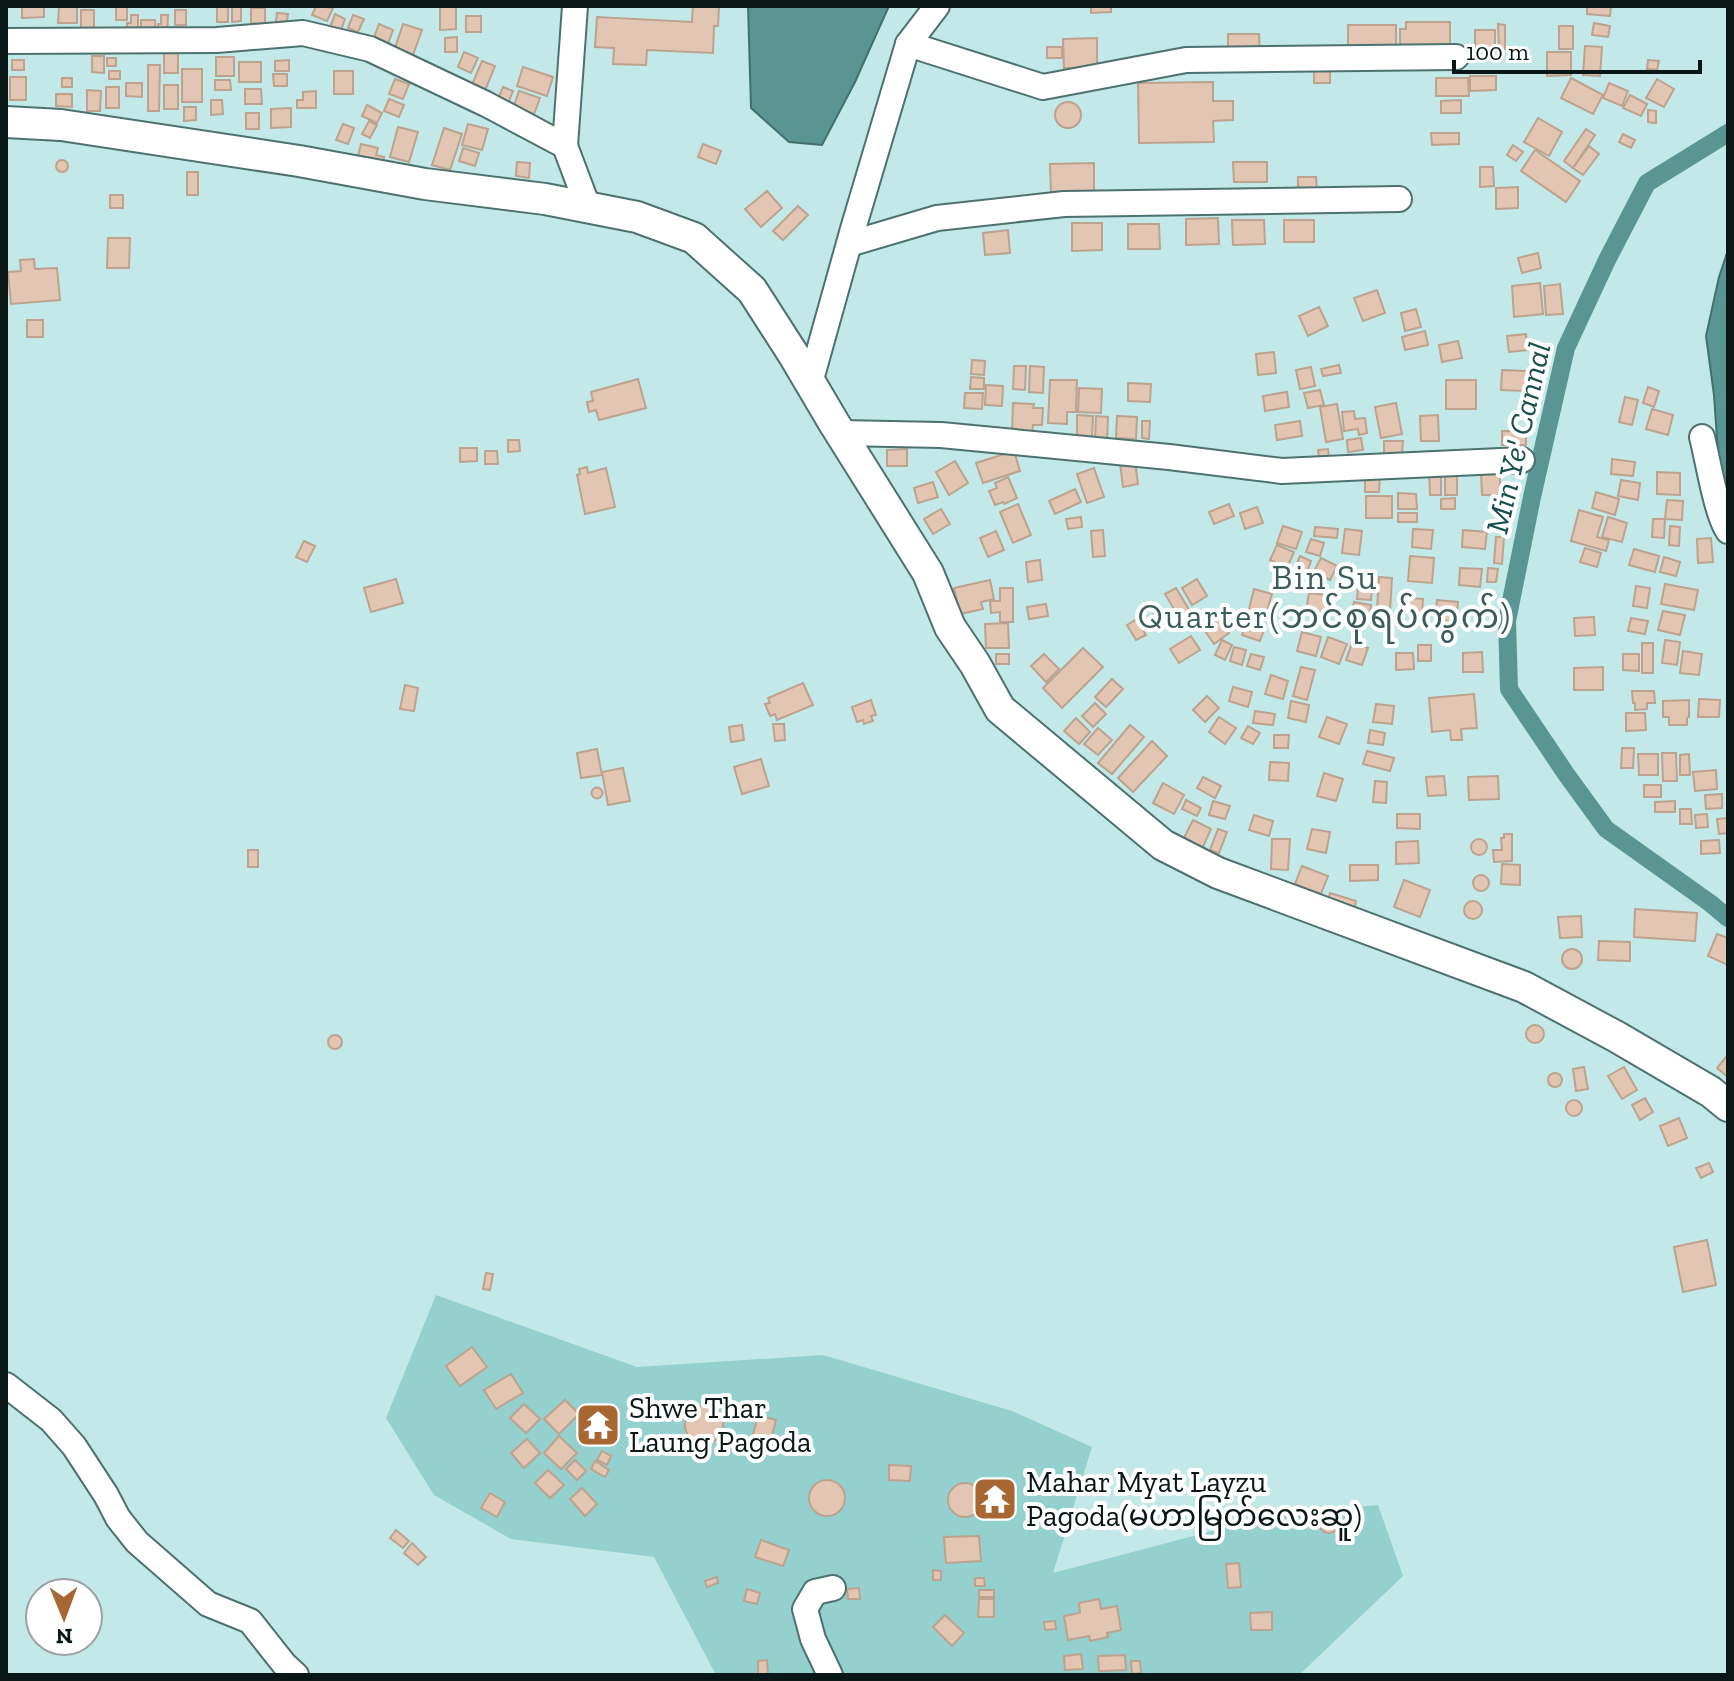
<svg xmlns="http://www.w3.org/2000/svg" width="1734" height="1681" font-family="'Zilla Slab','Noto Sans Myanmar',serif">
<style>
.green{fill:#94d0cd}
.water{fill:#599693;stroke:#41706d;stroke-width:2}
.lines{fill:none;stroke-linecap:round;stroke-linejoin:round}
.canal{stroke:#599693;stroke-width:18}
.building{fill:#e2c6b3;stroke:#bca28f;stroke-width:2}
.minor-casing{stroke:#4d716f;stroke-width:28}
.major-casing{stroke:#4d716f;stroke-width:34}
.minor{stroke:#fff;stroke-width:24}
.major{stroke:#fff;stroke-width:30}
.labels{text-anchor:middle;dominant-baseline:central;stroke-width:8;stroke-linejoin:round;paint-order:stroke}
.poi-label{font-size:30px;fill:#081615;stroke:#fff;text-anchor:start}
.water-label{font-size:32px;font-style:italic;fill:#184f4d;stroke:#fff}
.quarter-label{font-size:34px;letter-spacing:2px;fill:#3a5d5b;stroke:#fff}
</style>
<rect width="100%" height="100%" fill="#c2e9e7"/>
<path class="green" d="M436 1295 637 1367 823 1355 1012 1411 1092 1447 1053 1573 1273 1515 1378 1505 1403 1576 1299 1675H716L654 1557 511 1539 434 1495 386 1418Z"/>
<g class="water">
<path d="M748 6H889L855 82 822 145 789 142 751 108Z"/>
<path d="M1728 250V493L1718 453 1714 395 1706 336 1719 277Z"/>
</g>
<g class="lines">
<path class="canal" d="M1728 133 1647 183 1607 260 1566 348 1532 497 1507 621 1509 689 1566 774 1606 829 1710 903 1728 918"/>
</g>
<g class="building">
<path d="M22 6H44V17L22 18Z"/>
<path d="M59 6H77V23H58Z"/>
<rect x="116" y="6" width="11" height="14"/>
<path d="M232 6H241V21L232 22Z"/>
<path d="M316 6 333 8 327 21 312 15Z"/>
<path d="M440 6H456V29L440 30Z"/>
<path d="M693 6H719L718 26H714L713 53 647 50 646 65 613 64 614 48 595 47 597 17 692 22Z"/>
<path d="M1091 6H1111V12L1091 13Z"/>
<path d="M1587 6H1611L1610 16 1587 14Z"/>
<rect x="217" y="7" width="11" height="15"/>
<path d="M251 8H265V24L251 23Z"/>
<rect x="81" y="10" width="13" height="28"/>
<rect x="175" y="10" width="11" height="15"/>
<path d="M277 13 288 14 286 28 275 27Z"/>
<path d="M335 14 345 19 339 35 329 31Z"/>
<path d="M131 15H138V38H127V23H131Z"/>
<path d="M161 15H168L167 38H158V24H161Z"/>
<path d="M353 15 364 19 358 32 348 28Z"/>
<rect x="466" y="16" width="15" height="16"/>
<rect x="141" y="20" width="14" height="15"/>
<path d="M1406 22H1450V55L1400 56V29H1406Z"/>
<path d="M1594 23 1610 26 1608 37 1592 35Z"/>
<path d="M379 24 393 30 386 49 372 43Z"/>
<path d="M403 24 422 30 413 55 395 48Z"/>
<path d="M1498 24 1505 25V49H1499Z"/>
<path d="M1348 25H1396V55L1348 56Z"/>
<rect x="1559" y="26" width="14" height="23"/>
<rect x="1475" y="30" width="20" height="18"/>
<path d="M1228 34H1259L1260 58H1228Z"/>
<path d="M457 37V52H445V38Z"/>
<path d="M1097 38V68H1064L1063 39Z"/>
<path d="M1585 46 1602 47 1600 76 1583 75Z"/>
<rect x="1047" y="47" width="15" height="11"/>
<path d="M178 50V73H164V51Z"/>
<path d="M464 52 478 58 471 73 458 67Z"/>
<path d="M1547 52H1571V75L1547 76Z"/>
<path d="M92 56H104V73L92 72Z"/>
<rect x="216" y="57" width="18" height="19"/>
<rect x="107" y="58" width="9" height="8"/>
<rect x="12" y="60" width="12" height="10"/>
<path d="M289 60V71H275V61Z"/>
<path d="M1648 60 1659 61 1657 70 1647 69Z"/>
<path d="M482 61 495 66 484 93 471 87Z"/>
<rect x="239" y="62" width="22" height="20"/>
<path d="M148 65H160L159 111H148Z"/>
<rect x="1314" y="65" width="16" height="18"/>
<path d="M523 67 553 77 547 96 517 86Z"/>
<rect x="182" y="69" width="20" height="33"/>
<rect x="109" y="71" width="11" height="8"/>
<rect x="334" y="71" width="19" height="23"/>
<path d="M273 74H287V86H274Z"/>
<path d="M1470 76H1496V90L1470 91Z"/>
<rect x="10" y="77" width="16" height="23"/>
<rect x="62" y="78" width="10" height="9"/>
<path d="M1436 78H1468L1469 96H1436Z"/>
<path d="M1571 78 1603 95 1593 114 1561 98Z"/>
<path d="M395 79 409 84 403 99 389 94Z"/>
<path d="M1657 79 1674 89 1664 107 1646 98Z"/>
<path d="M215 80H230L231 90H215Z"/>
<path d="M1213 82V101H1233V120L1213 121 1214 142 1139 143 1138 83Z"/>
<path d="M126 83H142V97L126 96Z"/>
<path d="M1609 83 1628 91 1622 106 1603 98Z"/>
<rect x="164" y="85" width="14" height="24"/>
<rect x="106" y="87" width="13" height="21"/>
<path d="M503 87 513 91 507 106 497 101Z"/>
<path d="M245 89H261L262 104H245Z"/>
<path d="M87 90 101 91 100 111H87Z"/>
<path d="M316 91V108H297V100H303V92Z"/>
<path d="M519 91 540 98 534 114 513 108Z"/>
<path d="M56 94H72V107L56 106Z"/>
<path d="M1630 95 1647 104 1641 116 1623 108Z"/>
<path d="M389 99 404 105 399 117 384 111Z"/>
<path d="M211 100H222L223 114 211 115Z"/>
<path d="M1461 100V113H1441V101Z"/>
<circle cx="1068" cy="115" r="13"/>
<path d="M367 105 382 113 377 123 362 116Z"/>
<path d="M184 107H196V120L184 121Z"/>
<path d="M291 108V127L271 128V109Z"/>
<path d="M1648 110 1656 111V123L1648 122Z"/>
<rect x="246" y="113" width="13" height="16"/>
<path d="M1538 118 1562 132 1549 156 1524 142Z"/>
<path d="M369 121 377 125 370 138 362 134Z"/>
<path d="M343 124 354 128 348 144 336 140Z"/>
<path d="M468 124 488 129 482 150 462 145Z"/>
<path d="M398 127 418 132 409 162 390 157Z"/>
<path d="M444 128 462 134 450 170 432 165Z"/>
<path d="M1586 129 1595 135 1573 168 1564 161Z"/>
<path d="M1431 133H1459V144L1432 145Z"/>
<path d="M1623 134 1635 140 1631 148 1619 142Z"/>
<path d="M361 144 378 148 376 155 384 157 383 163 358 156Z"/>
<path d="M703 144 721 151 716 164 698 157Z"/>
<path d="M1513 145 1523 152 1516 161 1507 155Z"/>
<path d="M1589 146 1599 154 1583 175 1573 168Z"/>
<path d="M463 148 479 153 475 166 459 161Z"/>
<path d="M1535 150 1580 181 1566 202 1521 171Z"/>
<circle cx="62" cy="166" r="6"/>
<path d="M517 162 530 163 529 178 516 176Z"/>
<path d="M1233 162H1267V182H1234Z"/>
<path d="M1094 163V191L1051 192 1050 164Z"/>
<path d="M1480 167H1493L1494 186 1480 187Z"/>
<rect x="187" y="172" width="11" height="23"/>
<path d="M1298 177H1316L1317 190 1298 191Z"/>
<path d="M1518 187V208L1496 209V188Z"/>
<path d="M767 191 782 208 761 227 745 209Z"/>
<rect x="110" y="195" width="13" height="13"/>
<path d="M798 206 808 215 783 240 773 231Z"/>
<path d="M1218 218 1219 244 1186 245V219Z"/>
<path d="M1232 220H1264L1265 244 1233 245Z"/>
<rect x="1284" y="220" width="30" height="22"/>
<path d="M1072 223H1102V250L1072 251Z"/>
<path d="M1128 224H1159L1160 249H1128Z"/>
<path d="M1008 230 1010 253 985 255 983 233Z"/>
<path d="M108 238H130L129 268H107Z"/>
<path d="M1538 253 1541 268 1522 273 1518 258Z"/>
<path d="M34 259 35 269 57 268 60 300 11 304 8 272 21 271 20 260Z"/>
<path d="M1540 283 1543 314 1514 317 1512 286Z"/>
<path d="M1560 284 1563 314 1546 315 1544 286Z"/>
<path d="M1377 290 1385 313 1363 321 1354 298Z"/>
<path d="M1319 307 1328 326 1308 336 1299 316Z"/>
<path d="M1416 309 1421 327 1405 331 1401 313Z"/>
<rect x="27" y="320" width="16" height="17"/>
<path d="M1425 331 1428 345 1405 350 1402 337Z"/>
<path d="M1526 334 1528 350 1509 352 1507 336Z"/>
<path d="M1458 341 1462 358 1442 362 1439 345Z"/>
<path d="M1274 352 1276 373 1258 375 1256 354Z"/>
<path d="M972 360 985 361 984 375 971 374Z"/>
<path d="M1339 365 1341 373 1323 376 1321 369Z"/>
<path d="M1014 366H1026L1025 390 1013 389Z"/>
<path d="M1030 366 1044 367 1043 393 1029 392Z"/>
<path d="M1311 367 1315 386 1300 389 1296 370Z"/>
<path d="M1502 370 1529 371 1528 391 1501 390Z"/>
<path d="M971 377 984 378V389H970Z"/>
<path d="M638 379 646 408 599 420 596 410 589 412 587 402 593 401 591 392Z"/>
<path d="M1050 380H1077L1076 412H1067V424L1048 423Z"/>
<rect x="1446" y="380" width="30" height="29"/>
<path d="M1128 383 1151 384 1150 402 1128 401Z"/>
<path d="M986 385 1003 386 1002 406 985 405Z"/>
<path d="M1648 387 1659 391 1654 407 1643 403Z"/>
<path d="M1079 388 1102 389 1101 413 1078 412Z"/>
<path d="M1320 390 1324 405 1308 408 1304 393Z"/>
<path d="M1287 392 1289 407 1265 411 1263 396Z"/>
<path d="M965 393H983L982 409 964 408Z"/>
<path d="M1625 397 1638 400 1632 425 1619 422Z"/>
<path d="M1013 403 1034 404 1033 408H1043L1042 425H1033L1032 436 1012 435Z"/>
<path d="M1396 403 1402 434 1381 438 1375 407Z"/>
<path d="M1337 404 1343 439 1326 442 1320 407Z"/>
<path d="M1652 409 1673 415 1668 435 1646 429Z"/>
<path d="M1354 411 1355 419 1365 418 1367 433 1359 435 1358 429 1344 431 1342 412Z"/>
<path d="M1077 415 1093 416 1092 437 1077 436Z"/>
<path d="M1438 415 1439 441H1421L1420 416Z"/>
<path d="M1096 416 1108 417 1107 440H1095Z"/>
<path d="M1117 416 1137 417 1136 439 1116 438Z"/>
<path d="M1142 421H1150L1149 439 1142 438Z"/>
<path d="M1300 421 1302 436 1277 440 1275 425Z"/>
<rect x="1502" y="431" width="24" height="14"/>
<path d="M1361 438 1363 450 1348 452 1347 440Z"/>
<path d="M508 440H519L520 451 508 452Z"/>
<path d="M1384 441H1403L1402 454 1384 455Z"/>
<path d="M460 448H477V461L460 462Z"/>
<path d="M907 449V466H887V450Z"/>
<path d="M1328 449 1330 465 1320 466 1318 450Z"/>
<path d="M485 451H497L498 464H485Z"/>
<path d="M1014 451 1020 471 983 483 976 463Z"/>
<path d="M1612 459 1635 462 1633 476 1611 474Z"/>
<path d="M955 461 968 483 949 495 936 472Z"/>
<path d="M1135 461 1138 484 1123 487 1120 463Z"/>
<path d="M587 467 588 473 606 468 615 507 585 514 577 475 580 474 579 469Z"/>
<path d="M1094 468 1104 497 1087 503 1077 474Z"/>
<path d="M1429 469H1441V495H1430Z"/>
<rect x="1445" y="470" width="12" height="25"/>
<path d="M1500 471V495H1482L1481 472Z"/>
<path d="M1657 472 1680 473V495L1657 494Z"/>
<path d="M1365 474H1380L1379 492H1365Z"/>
<path d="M1008 477 1017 498 1004 504 1003 502 995 505 989 491 997 488 995 483Z"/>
<path d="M1621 480 1640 483 1638 500 1618 496Z"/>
<path d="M933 482 938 497 918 503 914 488Z"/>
<path d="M1075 489 1081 502 1055 514 1049 501Z"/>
<path d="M1596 492 1619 499 1615 515 1592 508Z"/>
<path d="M1398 493 1416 494 1417 509H1398Z"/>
<rect x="1366" y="496" width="26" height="22"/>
<path d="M1455 498V509H1441V499Z"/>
<path d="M1667 500 1683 501 1682 520 1665 519Z"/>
<path d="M1018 504 1031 535 1013 543 1000 512Z"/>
<path d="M1229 504 1234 516 1214 524 1209 512Z"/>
<path d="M1257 507 1263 523 1245 529 1240 513Z"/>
<path d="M941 509 950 524 933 534 924 519Z"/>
<path d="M1579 510 1603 517 1597 537 1609 540 1606 551 1571 541Z"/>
<rect x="1398" y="513" width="19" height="9"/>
<path d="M1081 517 1082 527 1068 529 1066 519Z"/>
<path d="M1608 517 1627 523 1622 542 1602 537Z"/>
<path d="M1653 519H1665L1664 538 1652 537Z"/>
<path d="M1283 526 1302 532 1296 549 1277 543Z"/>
<path d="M1670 526 1680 527 1679 546 1669 545Z"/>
<path d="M1315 527 1338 529 1337 538 1314 536Z"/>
<path d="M1345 529 1362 531 1359 555 1342 553Z"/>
<path d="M1413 529 1433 530 1431 549 1412 547Z"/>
<path d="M1103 530 1105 556 1093 557 1091 531Z"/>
<path d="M1463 530 1487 532 1485 549 1462 547Z"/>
<path d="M996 531 1004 550 988 557 980 538Z"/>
<path d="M1496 537H1504L1502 564 1494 563Z"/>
<path d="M1711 538 1713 562 1698 563 1697 539Z"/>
<path d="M1311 539 1324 543 1320 556 1306 552Z"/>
<path d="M304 541 315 546 307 562 296 557Z"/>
<path d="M1277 545 1294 552 1287 568 1270 560Z"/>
<path d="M1585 548 1601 553 1597 567 1580 562Z"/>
<path d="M1634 549 1659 556 1655 572 1629 565Z"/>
<path d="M1300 556 1311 561 1306 575 1294 570Z"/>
<path d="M1410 556 1434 558 1432 583 1408 581Z"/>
<path d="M1664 557 1680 562 1676 576 1660 572Z"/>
<path d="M1321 558 1337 566 1330 580 1314 571Z"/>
<path d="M1040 560 1042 580 1028 582 1026 562Z"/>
<path d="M1460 568 1482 569 1480 587 1459 585Z"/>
<path d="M1488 568 1498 569 1496 582H1487Z"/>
<path d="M1359 576 1373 578 1371 600 1357 599Z"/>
<path d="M1379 577 1392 578 1390 611 1377 610Z"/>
<path d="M396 579 403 603 371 612 364 588Z"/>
<path d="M1197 579 1207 596 1192 605 1182 588Z"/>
<path d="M990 580 994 599 981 602 983 609 960 614 954 588Z"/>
<path d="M1665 584 1698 590 1694 610 1661 604Z"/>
<path d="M1636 586 1650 588 1647 608 1633 606Z"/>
<path d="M1000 588H1013V622H1000V612L991 613 990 601H1000Z"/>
<path d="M1176 588 1194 618 1183 624 1165 594Z"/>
<path d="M1254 589 1272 594 1265 618 1248 613Z"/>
<path d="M1309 593 1328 595 1326 613 1306 610Z"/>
<path d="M1408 598 1423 599 1422 613 1407 612Z"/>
<path d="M1437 600 1458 602 1456 622 1435 620Z"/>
<path d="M1354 602 1371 605 1368 624 1350 621Z"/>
<path d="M1046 604 1048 616 1029 619 1027 607Z"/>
<path d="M1663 611 1685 615 1680 635 1658 630Z"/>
<path d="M1156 612 1165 626 1157 631 1149 617Z"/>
<path d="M1216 614 1229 633 1214 644 1201 625Z"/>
<path d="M1248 617 1266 624 1260 641 1242 635Z"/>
<path d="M1594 617 1595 635 1575 636 1574 618Z"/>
<path d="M1631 618 1648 621 1645 634 1628 631Z"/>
<path d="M1137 619 1146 635 1136 640 1127 625Z"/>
<path d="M1008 623 1009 648H986L985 624Z"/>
<path d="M1302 632 1321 637 1316 656 1297 651Z"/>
<path d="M1191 636 1200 650 1179 663 1170 649Z"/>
<path d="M1328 637 1347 644 1339 664 1321 657Z"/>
<path d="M1222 640 1232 645 1225 660 1215 655Z"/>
<path d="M1665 640 1680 642 1677 665 1662 663Z"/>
<path d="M1352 643 1368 648 1362 665 1346 660Z"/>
<rect x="1642" y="643" width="11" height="30"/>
<rect x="1418" y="645" width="13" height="16"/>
<path d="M1234 647 1246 650 1242 665 1230 661Z"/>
<path d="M1083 648 1103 667 1062 708 1043 688Z"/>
<path d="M1683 651 1702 654 1699 675 1680 673Z"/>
<path d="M1482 652 1483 672H1463V653Z"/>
<path d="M1396 653H1413L1414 669 1396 670Z"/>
<rect x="996" y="654" width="13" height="10"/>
<path d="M1044 654 1059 669 1046 682 1031 666Z"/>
<path d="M1251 654 1264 657 1260 670 1247 666Z"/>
<path d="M1623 654H1639V671L1623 670Z"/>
<path d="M1301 667 1315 670 1307 700 1293 696Z"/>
<path d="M1603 667V690H1574V668Z"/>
<path d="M1271 675 1288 681 1283 699 1265 694Z"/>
<path d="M1112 679 1123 689 1106 707 1095 697Z"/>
<path d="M803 683 813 705 777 720 775 714 770 716 765 704 770 703 768 698Z"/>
<path d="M405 685 418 688 414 711 400 709Z"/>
<path d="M1233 687 1252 692 1248 707 1229 701Z"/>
<path d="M1632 691H1654L1655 703H1647V709L1635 710V703H1633Z"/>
<path d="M1474 694 1477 728 1461 729 1462 740H1451L1450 730 1432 732 1429 698Z"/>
<path d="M1207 696 1219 708 1205 722 1193 710Z"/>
<path d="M1699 699 1720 700 1719 717H1698Z"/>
<path d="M871 700 876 715 871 716 873 721 864 724 863 720 857 722 852 707Z"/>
<path d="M1689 700V717L1687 718V725H1669V717H1663V701Z"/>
<path d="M1291 701 1309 705 1306 722 1288 718Z"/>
<path d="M1095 703 1106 714 1093 727 1082 716Z"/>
<path d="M1376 704 1394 706 1392 724 1373 722Z"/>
<path d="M1255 711 1275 714 1273 725 1253 723Z"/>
<path d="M1626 713H1645L1646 730 1626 731Z"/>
<path d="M1219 717 1236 728 1225 744 1209 732Z"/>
<path d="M1327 717 1347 724 1339 744 1319 737Z"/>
<path d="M1076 718 1090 732 1079 744 1064 731Z"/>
<path d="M773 724H784L785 740 775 741Z"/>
<path d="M742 725 744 740 731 742 729 727Z"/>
<path d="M1130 725 1144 737 1112 774 1098 763Z"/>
<path d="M1248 726 1260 733 1253 744 1241 738Z"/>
<path d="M1098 728 1112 740 1098 755 1084 744Z"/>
<path d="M1370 730 1385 733 1383 745 1368 743Z"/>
<path d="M1274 735H1289L1288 748H1274Z"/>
<path d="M1152 741 1167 756 1133 792 1118 778Z"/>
<path d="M1622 748H1634L1633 768H1621Z"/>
<path d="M597 749 602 775 581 778 577 753Z"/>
<path d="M1367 751 1394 758 1390 771 1363 764Z"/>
<path d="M1662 753H1676L1677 781H1663Z"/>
<path d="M1638 754H1658V775H1639Z"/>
<path d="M1689 754 1690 775H1680V755Z"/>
<path d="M761 759 769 786 742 794 734 767Z"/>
<path d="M1270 762 1289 763 1288 781 1269 780Z"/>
<path d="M623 768 630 801 608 805 602 772Z"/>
<path d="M1716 770 1717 789 1695 791 1693 772Z"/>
<path d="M1324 773 1343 779 1336 801 1317 796Z"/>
<path d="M1444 776 1446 795 1428 796 1426 777Z"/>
<path d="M1498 776 1499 799 1469 800 1468 777Z"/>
<path d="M1203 777 1221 786 1215 798 1197 788Z"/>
<path d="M1375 781 1387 782 1386 803 1373 802Z"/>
<path d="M1163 783 1184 795 1174 814 1153 803Z"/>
<rect x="1644" y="785" width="17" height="12"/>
<circle cx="597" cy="793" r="5.5"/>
<path d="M1722 794V808L1706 809 1705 795Z"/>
<path d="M1186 800 1201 808 1197 816 1182 809Z"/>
<path d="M1213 801 1230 806 1225 819 1209 815Z"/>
<path d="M1675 801V812H1655V802Z"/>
<path d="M1680 809H1691L1692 824H1680Z"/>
<path d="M1397 814H1420V829L1397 828Z"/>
<path d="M1707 814 1708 827 1696 828 1695 815Z"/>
<path d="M1254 815 1273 821 1269 836 1249 830Z"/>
<path d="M1728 818V833L1719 834 1717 819Z"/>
<path d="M1193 820 1211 829 1202 849 1183 840Z"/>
<path d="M1218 829 1227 832 1219 853 1210 850Z"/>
<path d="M1312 829 1330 832 1326 853 1307 849Z"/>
<path d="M1504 834H1512V861L1494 862 1493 850H1502L1501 838H1504Z"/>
<path d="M1272 839H1290L1288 870 1271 869Z"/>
<circle cx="1479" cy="847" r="8"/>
<path d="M1719 840 1720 853 1701 854V841Z"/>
<path d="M1418 841 1419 863 1396 864V842Z"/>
<rect x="248" y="850" width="10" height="17"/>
<path d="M1502 864 1520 865V885L1501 884Z"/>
<path d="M1350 865H1378V880L1350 881Z"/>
<path d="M1302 866 1328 876 1321 894 1295 884Z"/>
<circle cx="1481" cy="883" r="8"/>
<path d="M1404 880 1430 890 1420 917 1394 907Z"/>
<path d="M1330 893 1356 901 1354 911 1327 903Z"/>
<circle cx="1473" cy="910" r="9"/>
<path d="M1635 909 1697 913 1695 941 1634 937Z"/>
<path d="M1581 916 1582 937 1560 938 1558 917Z"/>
<path d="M1717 934 1728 938V965L1708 956Z"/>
<path d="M1599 941 1630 942V961L1598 960Z"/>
<circle cx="1572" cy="959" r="10"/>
<circle cx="1535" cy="1034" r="9"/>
<circle cx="335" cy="1042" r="7"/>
<path d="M1726 1057 1728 1059V1077L1717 1068Z"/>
<path d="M1584 1067 1588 1089 1576 1091 1573 1069Z"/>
<path d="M1624 1067 1637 1090 1622 1099 1608 1076Z"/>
<circle cx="1555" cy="1080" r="7"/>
<path d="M1645 1098 1653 1112 1640 1120 1632 1105Z"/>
<circle cx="1574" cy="1108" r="8"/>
<path d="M1679 1118 1687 1138 1668 1146 1660 1126Z"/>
<path d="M1709 1163 1713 1172 1701 1178 1696 1168Z"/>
<path d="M1707 1240 1716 1285 1683 1292 1674 1247Z"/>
<path d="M486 1273 493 1274 490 1290 483 1289Z"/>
<path d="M472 1347 487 1367 460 1386 446 1366Z"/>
<path d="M511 1374 523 1393 496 1409 484 1390Z"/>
<path d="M565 1400 579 1414 559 1434 544 1419Z"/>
<path d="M524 1404 540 1419 526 1433 510 1418Z"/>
<circle cx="704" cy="1425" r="19"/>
<path d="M758 1415 776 1420 769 1447 751 1443Z"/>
<path d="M559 1436 577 1453 561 1469 544 1453Z"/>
<path d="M527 1439 540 1453 524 1468 511 1453Z"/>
<path d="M602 1451 611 1456 607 1465 597 1460Z"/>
<path d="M575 1460 586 1471 577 1480 566 1469Z"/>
<path d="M595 1461 609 1470 605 1477 591 1469Z"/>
<path d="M889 1465 911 1466 910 1481 889 1480Z"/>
<path d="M548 1470 564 1485 550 1498 535 1483Z"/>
<circle cx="827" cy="1498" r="18"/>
<circle cx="965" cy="1500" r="17"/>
<path d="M582 1488 597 1504 585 1516 570 1499Z"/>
<path d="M490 1493 505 1502 497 1517 481 1508Z"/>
<circle cx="1329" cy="1523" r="10"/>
<path d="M396 1530 409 1541 403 1548 390 1538Z"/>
<path d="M979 1536 981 1561 946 1563 944 1537Z"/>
<path d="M761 1540 789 1550 783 1566 755 1557Z"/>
<path d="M412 1543 426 1557 418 1565 404 1553Z"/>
<path d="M1239 1563 1241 1587 1228 1588 1226 1564Z"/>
<path d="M933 1570 941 1571V1580H933Z"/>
<path d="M717 1577 718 1583 707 1587 705 1581Z"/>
<path d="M975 1578H984L985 1586H975Z"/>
<path d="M859 1588 860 1599H848L847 1589Z"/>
<path d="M747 1589 760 1593 757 1604 744 1601Z"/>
<rect x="979" y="1590" width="15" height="7"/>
<path d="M979 1599H994V1617H978Z"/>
<path d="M1099 1599 1101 1609 1117 1606 1121 1630 1107 1633 1108 1637 1090 1641 1089 1636 1068 1640 1064 1616 1080 1613 1079 1603Z"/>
<path d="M1272 1612V1630H1251L1250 1613Z"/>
<path d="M945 1615 964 1633 952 1646 933 1627Z"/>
<path d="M1055 1621 1056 1629 1045 1630 1044 1622Z"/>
<path d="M1081 1654 1083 1669 1065 1670 1064 1656Z"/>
<path d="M1125 1655 1126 1670 1099 1671 1098 1656Z"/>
<path d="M767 1660 768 1675H758V1661Z"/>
<path d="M1131 1661H1140L1141 1673 1132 1674Z"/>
</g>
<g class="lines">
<g class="minor-casing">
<g id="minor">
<path d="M6 41 217 40 303 33 370 49 486 104 565 146 588 207"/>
<path d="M908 44 1043 87 1186 60 1456 57"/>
<path d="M565 146 575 6"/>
<path d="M849 244 937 218 1064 204 1399 199"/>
<path d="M810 383 853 229 908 44 937 6"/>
<path d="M841 433 941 435 1169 457 1282 471 1522 460"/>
<path d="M1702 437C1708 460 1716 513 1728 531"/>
<path d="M6 1385 51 1420 74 1446 106 1495 118 1518 137 1542 208 1604 250 1621 284 1664 296 1675"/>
<path d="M830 1675 813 1639 805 1609 815 1592 833 1588"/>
</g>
</g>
<g class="major-casing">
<path id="major" d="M6 122 61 125 299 161 425 184 545 199 637 217 694 238 752 290 795 357 834 423 928 573 950 627 975 664 1000 709 1163 845 1218 873 1524 987 1617 1037 1711 1092 1728 1106"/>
</g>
<use href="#minor" class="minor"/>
<use href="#major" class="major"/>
</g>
<defs>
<g id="temple-square" transform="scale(2.3)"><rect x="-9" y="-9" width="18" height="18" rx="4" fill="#a86732" stroke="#fff"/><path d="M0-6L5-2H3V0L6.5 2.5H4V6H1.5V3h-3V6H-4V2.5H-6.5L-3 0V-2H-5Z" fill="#fff"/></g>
</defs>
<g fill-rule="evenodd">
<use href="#temple-square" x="598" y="1425"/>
<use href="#temple-square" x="995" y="1499"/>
</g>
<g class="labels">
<g class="poi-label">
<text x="629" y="1408">Shwe Thar<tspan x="629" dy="34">Laung Pagoda</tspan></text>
<text x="1026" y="1482">Mahar Myat Layzu<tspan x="1026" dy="34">Pagoda(မဟာမြတ်လေးဆူ)</tspan></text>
</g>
<g class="water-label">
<text transform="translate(1518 438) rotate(-77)">Min Ye' Cannal</text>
</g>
<g class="quarter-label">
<text x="1325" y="577">Bin Su<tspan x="1325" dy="39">Quarter(ဘင်စုရပ်ကွက်)</tspan></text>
</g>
</g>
<rect width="1734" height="1681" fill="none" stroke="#081615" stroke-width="16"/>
<g transform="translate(64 1617) rotate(179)"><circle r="38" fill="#ffffff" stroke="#9ca2a1" stroke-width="2"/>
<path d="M0-6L14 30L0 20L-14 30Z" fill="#a86732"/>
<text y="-12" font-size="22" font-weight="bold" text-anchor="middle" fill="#081615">N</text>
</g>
<path d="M1454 60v12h246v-12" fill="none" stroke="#081615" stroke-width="4"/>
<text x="1466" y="60" font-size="24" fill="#081615" stroke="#ffffff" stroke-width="6" paint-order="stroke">100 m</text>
</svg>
